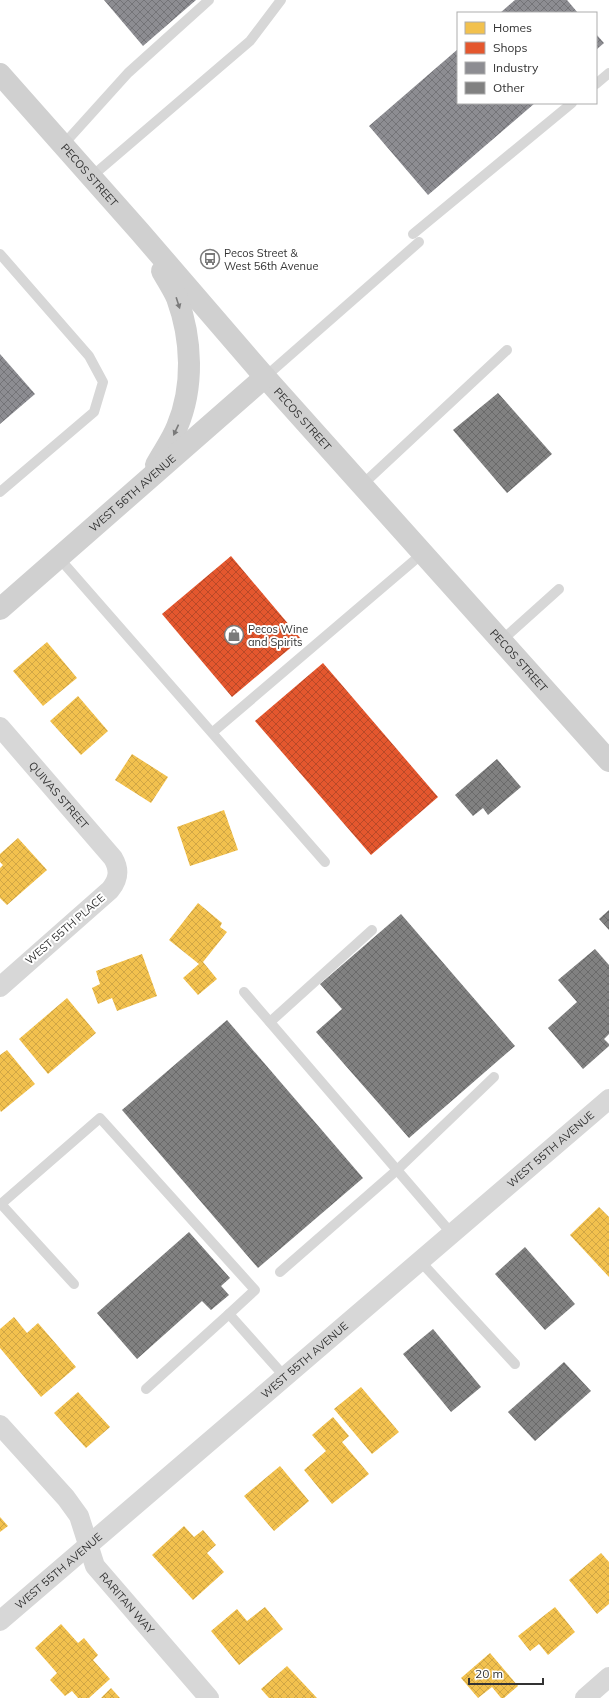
<svg xmlns="http://www.w3.org/2000/svg" width="609" height="1698" font-family="Mulish,sans-serif">
<style>
.homes{fill:url(#homes-cross-hatch)}
.shops{fill:url(#shops-cross-hatch)}
.industry{fill:url(#industry-cross-hatch)}
.building{fill:url(#building-cross-hatch)}
.lines{fill:none;stroke-linecap:round;stroke-linejoin:round}
.lane{stroke:#d7d7d7;stroke-width:10}
.street{stroke:#d7d7d7;stroke-width:20}
.secondary{stroke:#d0d0d0;stroke-width:22}
.oneway{fill:#7a7a7a}
.labels{text-anchor:middle;dominant-baseline:central;stroke-width:4;stroke-linejoin:round;paint-order:stroke}
.street-label{font-size:11px;fill:#333;stroke:#fff}
.poi-label{font-size:11px;fill:#333;stroke:#fff;text-anchor:start}
</style>
<defs>
<pattern id="homes-cross-hatch" width="8" height="8" patternUnits="userSpaceOnUse"><rect width="8" height="8" fill="#f2c14e"/><path d="M0 0l8 8M0 8l8-8" fill="none" stroke="#d0a645"/></pattern>
<pattern id="shops-cross-hatch" width="8" height="8" patternUnits="userSpaceOnUse"><rect width="8" height="8" fill="#e4572e"/><path d="M0 0l8 8M0 8l8-8" fill="none" stroke="#b94928"/></pattern>
<pattern id="industry-cross-hatch" width="8" height="8" patternUnits="userSpaceOnUse"><rect width="8" height="8" fill="#8d8d92"/><path d="M0 0l8 8M0 8l8-8" fill="none" stroke="#747478"/></pattern>
<pattern id="building-cross-hatch" width="8" height="8" patternUnits="userSpaceOnUse"><rect width="8" height="8" fill="#818181"/><path d="M0 0l8 8M0 8l8-8" fill="none" stroke="#6a6a6a"/></pattern>
</defs>
<rect width="100%" height="100%" fill="#fff"/>
<g class="homes">
<path d="M47 642 77 678 43 706 13 671Z"/>
<path d="M78 696 108 731 81 755 50 721Z"/>
<path d="M132 754 168 777 151 803 115 780Z"/>
<path d="M224 810 238 850 190 866 177 827Z"/>
<path d="M18 838 47 870 7 905 0 898V868L3 865 0 862V854Z"/>
<path d="M198 903 222 923 220 927 227 932 203 962 217 979 198 995 183 978 199 964 169 940Z"/>
<path d="M142 954 157 996 117 1011 112 998 98 1004 92 988 100 984 96 971Z"/>
<path d="M67 998 96 1033 48 1074 19 1039Z"/>
<path d="M7 1050 35 1084 1 1112 0 1110V1055Z"/>
<path d="M599 1207 609 1217V1277L570 1235Z"/>
<path d="M14 1317 27 1333 38 1323 76 1367 41 1397 0 1348V1329Z"/>
<path d="M361 1387 399 1432 372 1454 334 1409Z"/>
<path d="M78 1392 110 1427 86 1448 54 1413Z"/>
<path d="M333 1417 349 1436 342 1442 369 1474 332 1504 304 1470 326 1451 312 1435Z"/>
<path d="M280 1466 309 1501 274 1531 244 1496Z"/>
<path d="M0 1517 8 1526 0 1532Z"/>
<path d="M184 1526 194 1537 203 1530 216 1545 207 1553 224 1572 193 1600 152 1555Z"/>
<path d="M601 1553 609 1562V1604L597 1614 569 1580Z"/>
<path d="M265 1607 283 1629 239 1665 211 1631 237 1609 247 1621Z"/>
<path d="M555 1607 575 1632 548 1655 539 1644 530 1651 518 1636Z"/>
<path d="M61 1624 78 1643 84 1638 98 1655 93 1660 110 1679 89 1698H78L72 1691 65 1696 50 1680 57 1673 35 1648Z"/>
<path d="M490 1653 518 1686 504 1698H501L492 1687 478 1698 461 1678Z"/>
<path d="M287 1666 317 1698H269L261 1689Z"/>
<path d="M111 1688 120 1698H101Z"/>
</g>
<g class="shops">
<path d="M231 556 301 639 232 697 162 614Z"/>
<path d="M323 663 438 797 371 855 255 721Z"/>
</g>
<g class="industry">
<path d="M104 0H196L143 46Z"/>
<path d="M515 0H567L578 13H500Z"/>
<path d="M596 34 604 43 596 50Z"/>
<path d="M458 49V103H535L428 195 369 126Z"/>
<path d="M0 354 35 394 0 424Z"/>
</g>
<g class="building">
<path d="M498 393 552 454 507 493 453 430Z"/>
<path d="M497 759 521 787 488 815 483 808 473 816 455 795Z"/>
<path d="M609 910V930L599 919Z"/>
<path d="M401 914 515 1046 409 1138 316 1032 342 1009 320 984Z"/>
<path d="M595 949 609 965V1034L604 1039 609 1044V1046L583 1069 548 1028 577 1002 558 980Z"/>
<path d="M227 1020 363 1178 258 1268 122 1110Z"/>
<path d="M189 1232 230 1278 221 1286 229 1295 211 1310 202 1301 137 1359 97 1313Z"/>
<path d="M525 1247 575 1304 545 1330 495 1274Z"/>
<path d="M433 1329 481 1387 451 1412 403 1354Z"/>
<path d="M564 1362 591 1391 535 1441 508 1412Z"/>
</g>
<g class="lines">
<g class="lane">
<path d="M596 84 609 73"/>
<path d="M63 145 128 73 209 0"/>
<path d="M91 177 250 41 281 0"/>
<path d="M413 234 572 103"/>
<path d="M0 254 89 356 103 382 94 412 0 492"/>
<path d="M265 377 419 242"/>
<path d="M362 485 507 350"/>
<path d="M59 558 325 862"/>
<path d="M501 641 559 589"/>
<path d="M213 732 423 553"/>
<path d="M244 992 452 1234"/>
<path d="M270 1022 372 930"/>
<path d="M420 1261 515 1364"/>
<path d="M280 1272 397 1170 494 1077"/>
<path d="M74 1284 1 1204 100 1118 255 1290 229 1314 285 1377"/>
<path d="M146 1389 229 1314"/>
</g>
<g class="street">
<path id="s1" d="M0 727 113 858C120 870 119 879 110 890L0 987"/>
<path id="s2" d="M0 1425 66 1498 79 1516 95 1566 209 1698"/>
<path id="s3" d="M0 1621 609 1099"/>
<path d="M585 1698 609 1677"/>
</g>
<g class="secondary">
<path id="s4" d="M0 74 140 232 265 377 609 761"/>
<path d="M156 465C163 452 172 440 177 427 194 387 192 339 177 298 173 289 167 280 162 271"/>
<path id="s5" d="M0 609 265 377"/>
</g>
</g>
<defs><path id="oneway-solid" d="M-6-.8H1V-3.2L6.5 0L1 3.2V.8H-6Z"/></defs>
<g class="oneway">
<use href="#oneway-solid" transform="translate(178 303) rotate(72)"/>
<use href="#oneway-solid" transform="translate(176 430) rotate(115)"/>
</g>
<defs>
<g id="bus-ring" transform="scale(1)"><circle r="9.5" fill="#fff" stroke="#7a7a7a" stroke-width="1.5"/><path d="M-5-6H5V4H4V6H2V4H-2V6H-4V4H-5ZM-3.5-4V0h7V-4ZM-3.5 1.2v1.5H-2V1.2ZM2 1.2v1.5H3.5V1.2Z" fill="#7a7a7a"/></g>
<g id="shop-ring" transform="scale(1)"><circle r="9.5" fill="#fff" stroke="#7a7a7a" stroke-width="1.5"/><path d="M-5-2.5h2.3a2.7 3.5 0 0 1 5.4 0H5L5.5 6h-11ZM-1.5-2.5h3a1.5 2.3 0 0 0-3 0Z" fill="#7a7a7a"/></g>
</defs>
<g fill-rule="evenodd">
<use href="#bus-ring" x="210" y="259"/>
<use href="#shop-ring" x="234" y="635"/>
</g>
<g class="labels">
<g class="street-label">
<text stroke="none"><textPath href="#s4" startOffset="135">PECOS STREET</textPath></text>
<text stroke="none"><textPath href="#s4" startOffset="459">PECOS STREET</textPath></text>
<text stroke="none"><textPath href="#s5" startOffset="176">WEST 56TH AVENUE</textPath></text>
<text stroke="none"><textPath href="#s4" startOffset="783">PECOS STREET</textPath></text>
<text stroke="none"><textPath href="#s1" startOffset="90">QUIVAS STREET</textPath></text>
<text transform="translate(65 929) rotate(-41)">WEST 55TH PLACE</text>
<text stroke="none"><textPath href="#s3" startOffset="725">WEST 55TH AVENUE</textPath></text>
<text stroke="none"><textPath href="#s3" startOffset="401">WEST 55TH AVENUE</textPath></text>
<text stroke="none"><textPath href="#s3" startOffset="77">WEST 55TH AVENUE</textPath></text>
<text stroke="none"><textPath href="#s2" startOffset="222">RARITAN WAY</textPath></text>
</g>
<g class="poi-label">
<text x="224" y="253">Pecos Street &amp;<tspan x="224" dy="13">West 56th Avenue</tspan></text>
<text x="248" y="629">Pecos Wine<tspan x="248" dy="13">and Spirits</tspan></text>
</g>
</g>
<rect x="457" y="12" width="140" height="92" fill="#ffffff" stroke="#adadad"/>
<rect x="465" y="22" width="20" height="12" fill="#f2c14e" stroke="#adadad"/>
<text x="493" y="32" font-size="12" fill="#333333">Homes</text>
<rect x="465" y="42" width="20" height="12" fill="#e4572e" stroke="#adadad"/>
<text x="493" y="52" font-size="12" fill="#333333">Shops</text>
<rect x="465" y="62" width="20" height="12" fill="#8d8d92" stroke="#adadad"/>
<text x="493" y="72" font-size="12" fill="#333333">Industry</text>
<rect x="465" y="82" width="20" height="12" fill="#818181" stroke="#adadad"/>
<text x="493" y="92" font-size="12" fill="#333333">Other</text>
<path d="M469 1678v6h74v-6" fill="none" stroke="#333333" stroke-width="2"/>
<text x="475" y="1678" font-size="12" fill="#333333" stroke="#ffffff" stroke-width="3" paint-order="stroke">20 m</text>
</svg>
